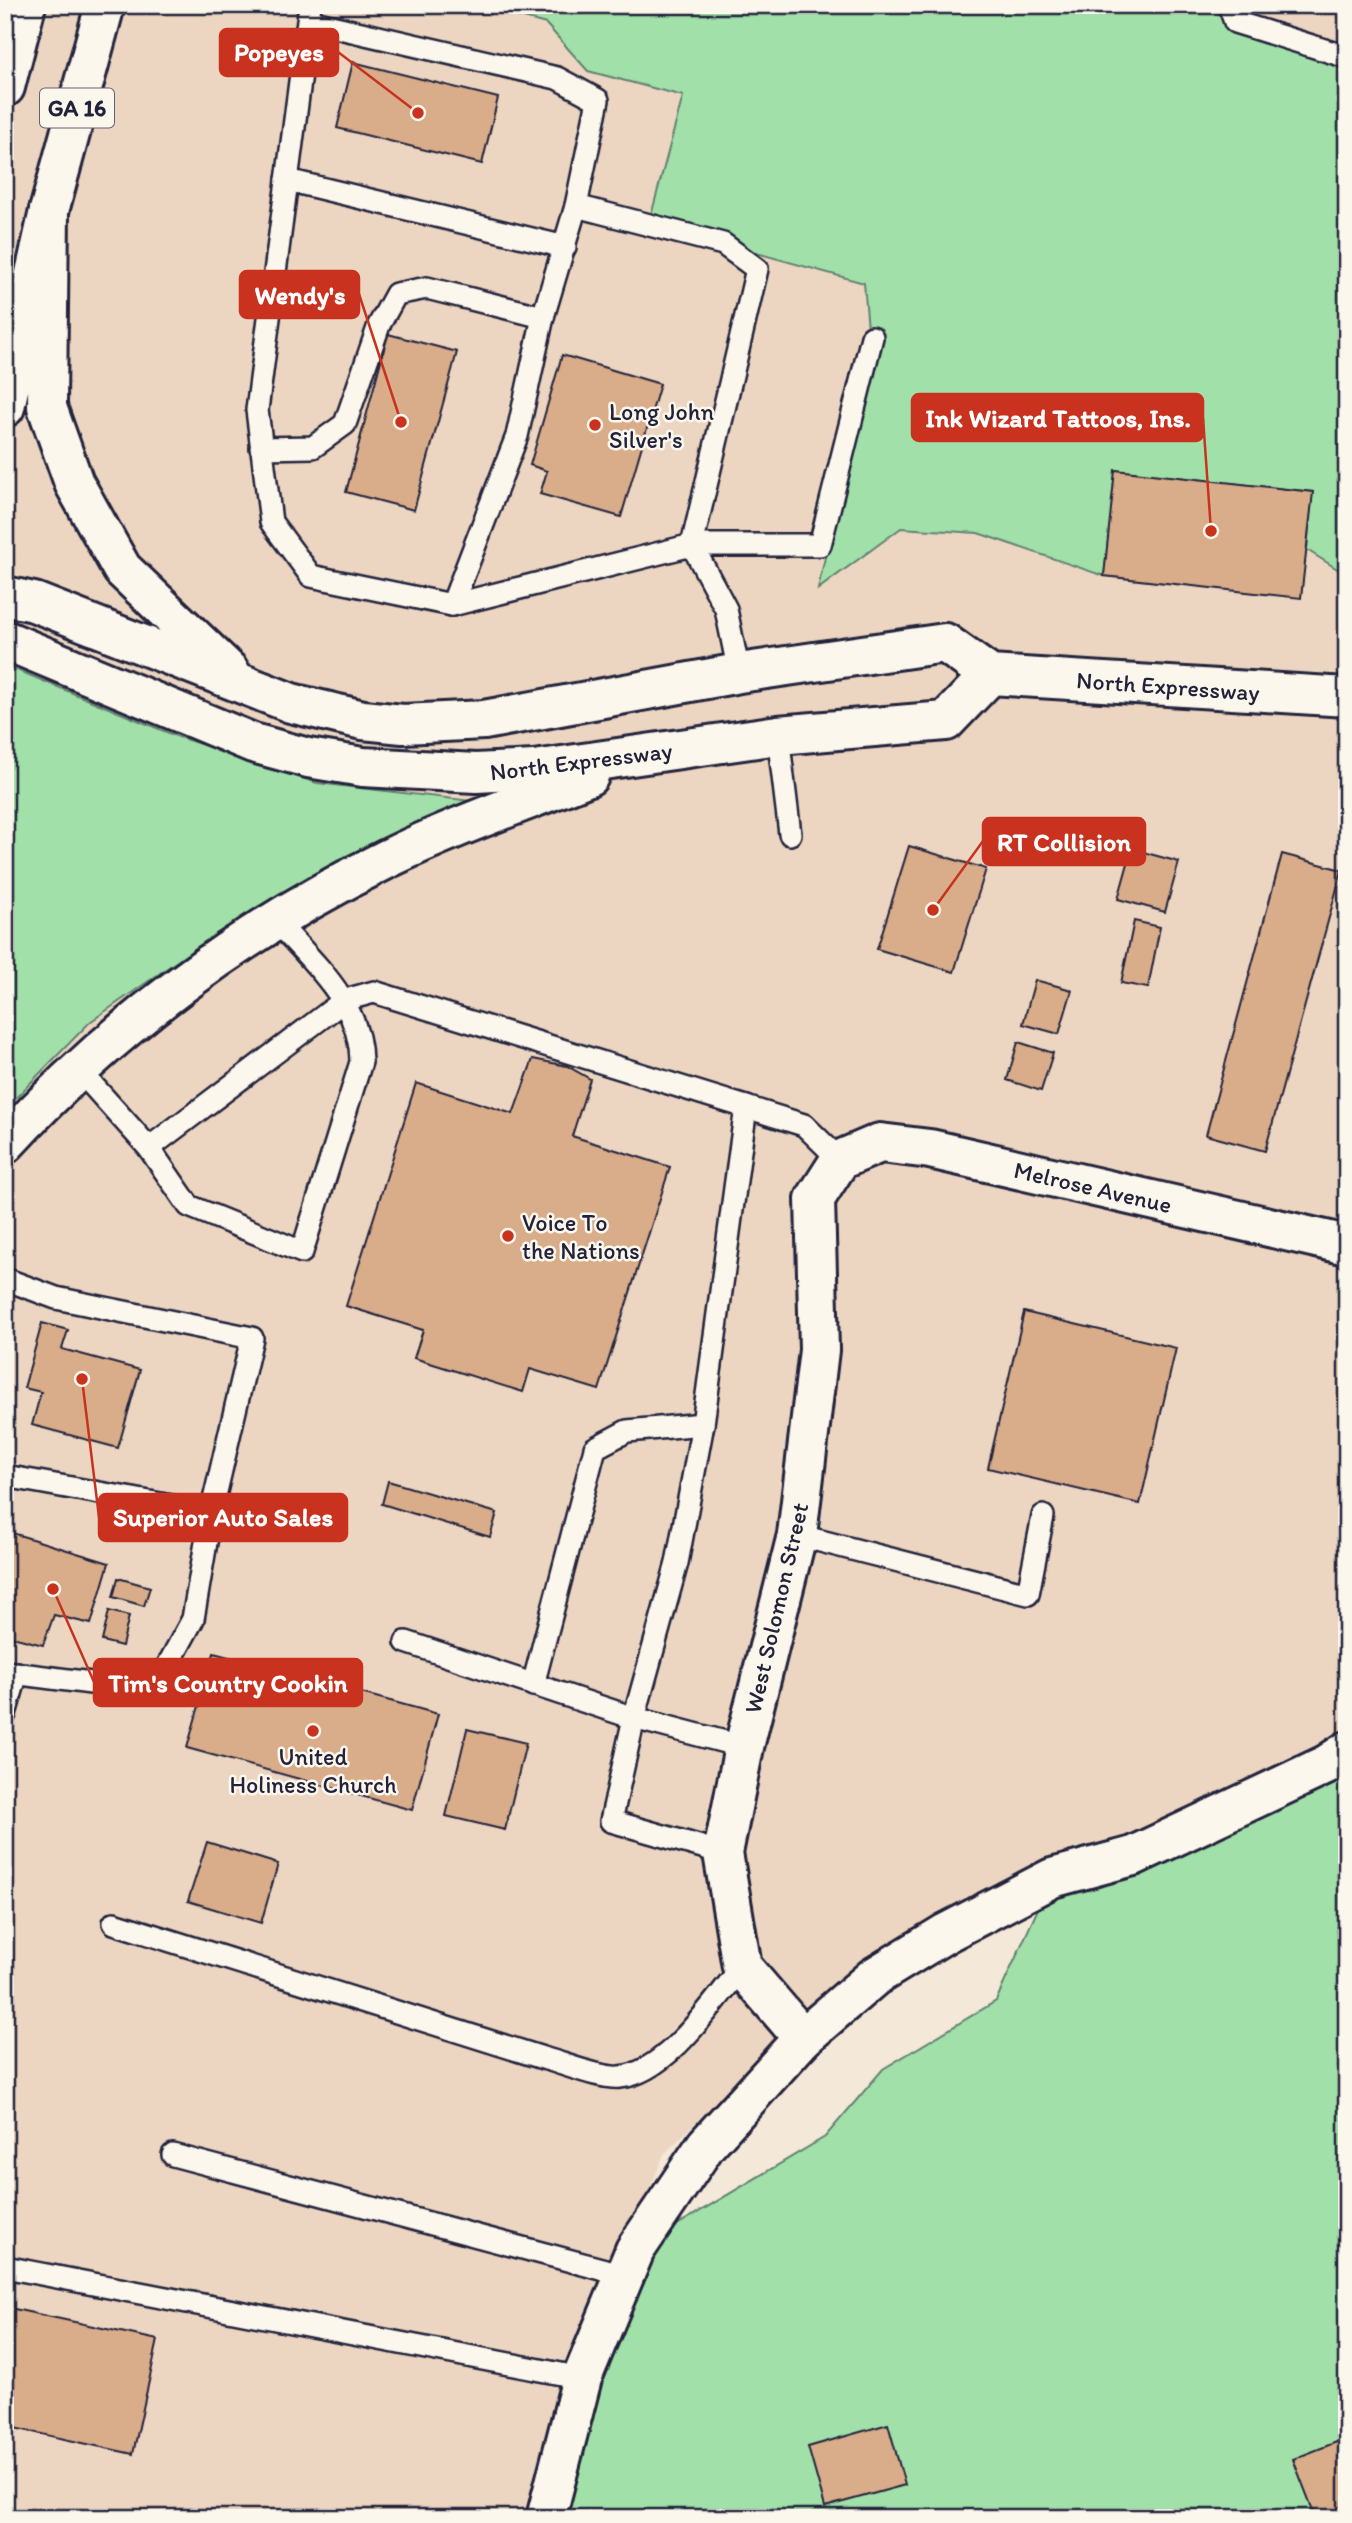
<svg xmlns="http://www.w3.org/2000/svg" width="1352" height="2523" font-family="Itim,sans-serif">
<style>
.built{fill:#ecd6c1}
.green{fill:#a1e1a9;stroke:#628272;stroke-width:2}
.building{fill:#d9ad8a;stroke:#22223b;stroke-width:2}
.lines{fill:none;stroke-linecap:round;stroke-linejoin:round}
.service-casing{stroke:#22223b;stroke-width:26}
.minor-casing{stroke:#22223b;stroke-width:44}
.primary-casing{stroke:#22223b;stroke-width:44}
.service{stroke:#fbf7ec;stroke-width:21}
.minor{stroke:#fbf7ec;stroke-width:38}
.primary{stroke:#fbf7ec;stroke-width:38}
.poi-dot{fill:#c8321e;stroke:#fbf7ec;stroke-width:2.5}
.labels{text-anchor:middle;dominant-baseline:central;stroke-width:5;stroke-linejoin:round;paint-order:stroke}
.shield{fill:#fbf7ec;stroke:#636270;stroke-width:2}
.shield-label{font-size:23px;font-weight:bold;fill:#22223b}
.poi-label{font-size:24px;fill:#22223b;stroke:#fbf7ec;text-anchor:start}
.street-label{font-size:24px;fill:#22223b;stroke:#fbf7ec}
.leader{fill:none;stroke:#c8321e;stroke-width:2.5}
.callout-dot{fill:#c8321e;stroke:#fbf7ec;stroke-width:2.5}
.callout{fill:#c8321e;stroke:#c8321e;stroke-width:2.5}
.callout-label{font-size:26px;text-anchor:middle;font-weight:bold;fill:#fff}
</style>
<rect width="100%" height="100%" fill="#f4e8d8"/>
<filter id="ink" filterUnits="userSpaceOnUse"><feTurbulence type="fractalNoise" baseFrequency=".0143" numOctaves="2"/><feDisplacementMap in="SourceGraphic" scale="14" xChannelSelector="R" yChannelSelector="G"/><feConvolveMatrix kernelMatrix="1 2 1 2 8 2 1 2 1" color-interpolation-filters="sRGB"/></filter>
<g filter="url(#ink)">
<path class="built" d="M5 5H1347V1761L1125 1847 844 1976 664 2154 539 2458 524 2518H5Z"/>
<g class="green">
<path d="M475 5H1210L1235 22 1347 57V575L1307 550 1312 492 1116 470 1104 576 978 533 901 528 818 589 870 352 864 283 649 223 683 96 588 71 546 24Z"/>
<path d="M5 665 176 736 317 783 472 801 367 849 257 908 196 948 90 1022 5 1109Z"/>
<path d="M1347 1757V2518H546L635 2250 825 2137 883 2069 996 2001 1052 1878Z"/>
</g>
<g class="building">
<path d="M353 62 498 98 482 164 337 128Z"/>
<path d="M388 334 457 352 414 510 346 492Z"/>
<path d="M562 355 660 384 621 517 540 494 547 471 530 465Z"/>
<path d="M1115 470 1313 492 1301 598 1104 576Z"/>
<path d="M909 846 986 869 954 972 877 949Z"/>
<path d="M1132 849 1179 862 1165 912 1118 899Z"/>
<path d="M1282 854 1342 870 1265 1151 1206 1135Z"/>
<path d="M1134 921 1160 927 1148 988 1121 983Z"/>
<path d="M1035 980 1072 990 1059 1034 1023 1024Z"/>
<path d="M1018 1042 1053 1053 1041 1091 1007 1080Z"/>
<path d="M533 1059 567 1066 590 1079 572 1136 670 1167 599 1390 530 1369 523 1392 414 1358 423 1330 346 1306 416 1083 513 1114Z"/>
<path d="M1024 1312 1176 1348 1140 1504 988 1468Z"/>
<path d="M42 1323 68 1330 62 1349 140 1370 118 1448 32 1425 41 1392 24 1388Z"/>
<path d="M388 1481 497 1513 490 1537 382 1504Z"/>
<path d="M6 1531 109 1563 91 1624 54 1615 43 1645 5 1635Z"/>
<path d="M118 1578 150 1587 144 1606 113 1597Z"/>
<path d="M109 1611 129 1616 122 1646 102 1641Z"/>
<path d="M214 1653 438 1714 412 1810 187 1748Z"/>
<path d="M467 1729 526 1743 505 1830 446 1816Z"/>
<path d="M207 1842 278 1864 261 1923 188 1901Z"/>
<path d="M5 2307 158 2340 133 2454 5 2426Z"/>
<path d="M888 2424 905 2485 825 2507 808 2447Z"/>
<path d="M1347 2438V2510L1327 2518H1316L1293 2459Z"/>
</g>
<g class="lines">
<g class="service-casing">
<g id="service">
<path d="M310 5 257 410 271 522 311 576 452 605 692 545H820L872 337"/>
<path d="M1229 5 1235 22 1347 57"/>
<path d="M309 21 557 78 598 100 576 206 543 317 517 436 452 605"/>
<path d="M287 180 565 247"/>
<path d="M576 206 723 244 757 269 692 545 726 609 739 673"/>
<path d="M261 448 313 447 345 424 379 325 396 294 427 288 543 317"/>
<path d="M778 735 790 834"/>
<path d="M79 1070 149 1148 189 1206 302 1252 361 1062C361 1002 312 962 275 920"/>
<path d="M149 1148 345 1000 374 992 804 1125 840 1160"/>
<path d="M5 1279 56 1298 252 1338 211 1513 193 1619 154 1691 5 1672"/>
<path d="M5 1476 211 1513"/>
<path d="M797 1535 1028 1594 1043 1516"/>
<path d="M406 1642 634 1718 744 1747"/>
<path d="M533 1685 595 1448 627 1431 703 1424"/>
<path d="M5 1714 17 1673"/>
<path d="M723 1853 611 1821 634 1718 677 1563 703 1424 746 1107"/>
<path d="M114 1923 546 2059C565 2064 601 2079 620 2077 667 2073 713 2002 742 1967"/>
<path d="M173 2155 624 2275"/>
<path d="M5 2267 582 2378"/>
</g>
</g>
<g class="minor-casing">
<g id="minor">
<path d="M803 2038 742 1967 723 1853 744 1747 797 1535 819 1350 815 1199 840 1160 880 1143 930 1149 1347 1245"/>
<path d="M546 2518 582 2378 635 2250 706 2145 803 2038 874 1977 946 1933 1052 1878 1133 1856 1326 1765 1347 1751"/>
</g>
</g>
<g class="primary-casing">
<g id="primary">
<path d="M5 87 26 5"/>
<path d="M49 211 47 407 74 483 122 569 229 671"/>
<path d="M5 407 49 211 105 5"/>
<path d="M5 596 34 602 291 703 363 720 403 724 484 720 739 673 945 643 990 675 1347 697"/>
<path d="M5 640 253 743 308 758 363 767 476 773 534 770 778 735 946 721 990 675"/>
<path d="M5 1144C113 1026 244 929 387 859 452 827 522 803 589 776"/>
</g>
</g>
<use href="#service" class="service"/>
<use href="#minor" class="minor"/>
<use href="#primary" class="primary"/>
</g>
</g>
<g class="poi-dot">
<circle cx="595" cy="425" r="7"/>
<circle cx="508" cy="1236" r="7"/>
<circle cx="313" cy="1731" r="7"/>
</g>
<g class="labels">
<rect class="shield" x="40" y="88.5" width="74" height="39" rx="5"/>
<g class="shield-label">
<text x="77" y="108">GA 16</text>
</g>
<g class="poi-label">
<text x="609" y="411">Long John<tspan x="609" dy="28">Silver's</tspan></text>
<text x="522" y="1222">Voice To<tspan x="522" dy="28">the Nations</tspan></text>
<text x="313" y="1756" text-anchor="middle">United<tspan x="313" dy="28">Holiness Church</tspan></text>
</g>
<g class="street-label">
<text transform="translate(1168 686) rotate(4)">North Expressway</text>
<text transform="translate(581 761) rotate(-7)">North Expressway</text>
<text transform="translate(1093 1187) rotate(13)">Melrose Avenue</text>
<text transform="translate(776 1608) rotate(-77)">West Solomon Street</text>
</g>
</g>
<path class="leader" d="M418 113L338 52M401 422L359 294M1211 531L1203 418M933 910L983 841M82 1379L99 1517M53 1589L94 1682"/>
<g class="callout-dot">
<circle cx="418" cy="113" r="7"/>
<circle cx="401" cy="422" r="7"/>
<circle cx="1211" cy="531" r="7"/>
<circle cx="933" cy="910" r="7"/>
<circle cx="82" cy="1379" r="7"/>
<circle cx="53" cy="1589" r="7"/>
</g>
<g class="callout">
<rect x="220" y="29" width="118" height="47" rx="7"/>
<rect x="240" y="271" width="119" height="47" rx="7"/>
<rect x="912" y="394" width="291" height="47" rx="7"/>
<rect x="983" y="818" width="162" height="47" rx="7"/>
<rect x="99" y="1494" width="248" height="47" rx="7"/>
<rect x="94" y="1659" width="268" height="47" rx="7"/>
</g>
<g class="callout-label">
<text x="279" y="61">Popeyes</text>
<text x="300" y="304">Wendy's</text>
<text x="1058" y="427">Ink Wizard Tattoos, Ins.</text>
<text x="1064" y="851">RT Collision</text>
<text x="223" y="1526">Superior Auto Sales</text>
<text x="228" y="1692">Tim's Country Cookin</text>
</g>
<rect width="1352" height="2523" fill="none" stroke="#fbf7ec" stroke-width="28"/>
<rect x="14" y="14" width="1324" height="2495" fill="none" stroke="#22223b" stroke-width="2.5" filter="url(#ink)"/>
</svg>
